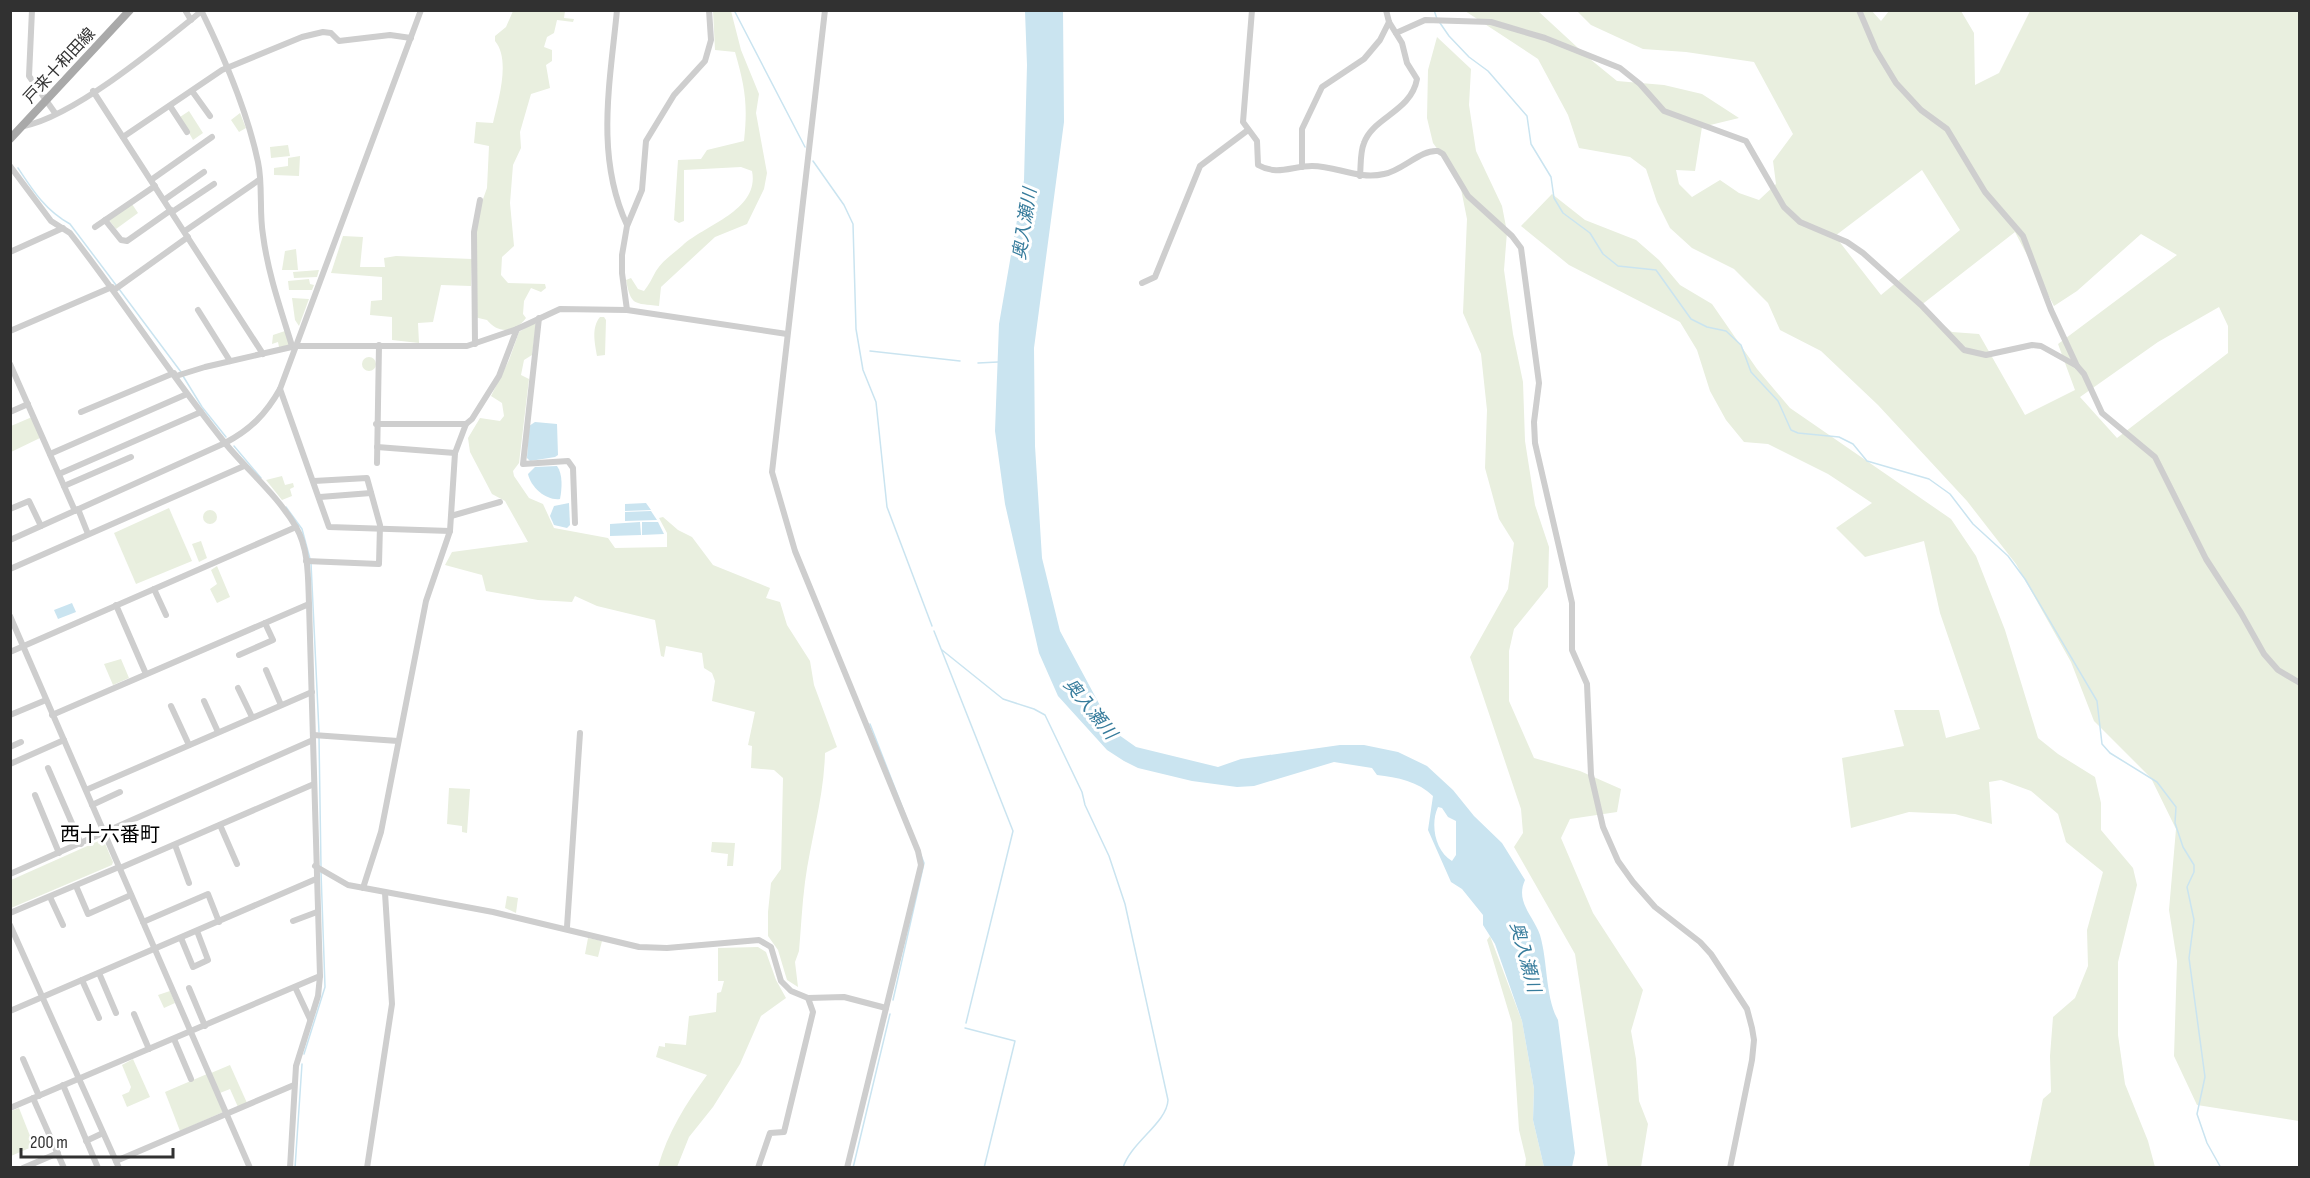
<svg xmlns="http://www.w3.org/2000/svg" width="2310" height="1178" font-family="'Sofia Sans Condensed','Noto Sans JP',sans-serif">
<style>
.green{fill:#e9efdf;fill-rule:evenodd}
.water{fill:#cae4f0;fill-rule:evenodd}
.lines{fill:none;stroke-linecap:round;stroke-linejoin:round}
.stream{stroke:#cae4f0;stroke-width:1.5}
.minor{stroke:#cecece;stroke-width:6}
.major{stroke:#a9a9a9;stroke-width:8}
.labels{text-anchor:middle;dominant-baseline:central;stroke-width:6;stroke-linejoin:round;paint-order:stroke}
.street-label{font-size:16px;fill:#313131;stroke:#fff}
.water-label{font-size:18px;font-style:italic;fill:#377c9c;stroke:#fff}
.quarter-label{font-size:20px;fill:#000;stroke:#fff}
</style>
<rect width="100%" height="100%" fill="#fff"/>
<g class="green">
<path d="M1871 10 1881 21 1889 11H1961L1974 33 1975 85 1999 73 2030 11H2299V1121L2197 1105 2174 1056 2177 961 2169 910 2176 829 2151 778 2094 721 2071 662 2016 564 1967 501 1878 405 1821 351 1780 330 1768 303 1734 269 1692 248 1670 228 1657 202 1646 169 1630 157 1579 148 1568 115 1538 59 1465 11H1538L1590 59 1617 81 1664 85 1702 94 1739 118 1702 127 1695 171 1676 170 1679 184 1692 197 1720 180 1739 193 1759 200 1776 184 1773 161 1793 134 1754 62 1686 52 1643 49 1591 25 1577 11ZM1922 170 1960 230 1881 295 1835 236ZM2015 232 2054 306 2077 291 2141 234 2177 255 2058 344 2075 390 2025 415 1979 334 1952 332 1920 306ZM2219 307 2228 326V353L2117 438 2080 397 2158 342Z"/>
<path d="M513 11H565L564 18 574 19 573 22 557 20 554 33 547 37 544 47 552 50V61L546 65 550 88 531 94 520 132 521 148 513 165 510 203 514 246 502 257 501 275 508 283 545 284 546 288 541 292 531 288 524 301 523 314 526 318C515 333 498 334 487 320L474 317 475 234 478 213 487 188 489 146 474 143 476 122 493 123C498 101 511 60 495 41V36L506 27Z"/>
<path d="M713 11H731L741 50 759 94 756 113 767 173 764 189 747 224 715 237 661 287 659 306C634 303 631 306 626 280L631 278 638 289 644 291C649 285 652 278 656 271 662 261 674 253 683 245 705 225 760 210 752 171L741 167 684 170V221L679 223 674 220 678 160 701 159 707 150 744 141C748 104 745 87 735 52L715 50Z"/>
<path d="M1437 37 1471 69 1469 105 1476 151 1502 206 1507 232 1504 270 1513 334 1523 382 1525 441 1535 505 1549 547 1548 587 1514 629 1509 651V701L1534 758 1580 771 1621 789 1617 812 1570 819 1561 838 1593 913 1643 990 1631 1031 1636 1059 1639 1101 1648 1124 1641 1167H1608L1575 954 1514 847 1523 833 1521 809 1470 657 1508 589 1514 543 1499 519 1485 468 1487 410 1481 354 1463 313 1467 219 1459 179 1433 143 1427 118 1428 70Z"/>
<path d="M189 111 203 133 193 140 180 117Z"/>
<path d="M240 113 246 128 239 132 231 120Z"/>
<path d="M288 145 290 156 271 158 270 147Z"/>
<path d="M300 156 299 176 274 175V168L288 166V158Z"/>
<path d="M1552 194 1585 220 1636 240 1659 260 1680 285 1712 304 1757 369 1790 408 1951 519 1976 556 2005 630 2038 738 2058 754 2095 777 2101 803V830L2133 868 2137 885 2118 962V1035L2125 1084 2148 1141 2155 1167H2029L2043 1099 2051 1092 2050 1056 2053 1017 2075 998 2088 966 2087 930 2103 872 2066 842 2058 814 2031 791 2001 780 1989 782 1992 824 1955 814 1909 812 1851 828 1842 758 1904 746 1894 710H1939L1946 738 1980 729 1940 613 1924 541 1865 557 1836 528 1872 503 1828 474 1768 444 1744 442 1726 420 1710 391 1697 350 1680 322 1569 265 1521 226Z"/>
<path d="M132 204 138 213 116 229 109 220Z"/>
<path d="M343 236 363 237 360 267H385L384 258 396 256 472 259 471 286 441 285 433 322 418 323 419 343 392 340V317L370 315 371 301 382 300V277L331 273Z"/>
<path d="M296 249 298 270H282L285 251Z"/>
<path d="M319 270 317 277 294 278 293 272Z"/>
<path d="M309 279 310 284 314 285 312 290H289L288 281Z"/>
<path d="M292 298 309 299 299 326 295 320Z"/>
<path d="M600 317H604L606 320 605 355 597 356C595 343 591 328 600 317Z"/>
<path d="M532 324H536L532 355 524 360 521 375 529 379 519 463 513 471 514 476 529 498 543 504 554 528 608 538 615 548 667 547V533L659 518 663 517 678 530 692 537 713 565 770 588 766 598 780 602 787 625 810 661 814 685 837 747 825 753C824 797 811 838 805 882 802 905 801 928 799 951L795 962 798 987 787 980 778 950 768 936V912L771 883 781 869 783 778 774 770 751 768 752 746 748 745 755 712 712 701 715 681 712 673 704 668 702 653 666 646 664 657 661 656 655 620 597 606 575 596 572 602 538 600 486 591 482 575 445 565 452 552 528 542 505 501 492 494 470 452 468 438 480 418 500 421 504 416 502 403 491 396 509 360 519 332Z"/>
<path d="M285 331 290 345 279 347 278 342 272 344 273 335Z"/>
<circle cx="369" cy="364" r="7"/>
<path d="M32 417 40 438 11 452V426Z"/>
<path d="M282 476 285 485 293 483 294 487 290 489 292 496 282 500 266 480Z"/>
<path d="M169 508 192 561 136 584 114 533Z"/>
<circle cx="210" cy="517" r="7"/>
<path d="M201 541 207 558 199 562 192 544Z"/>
<path d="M217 566 230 597 217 603 210 589 217 584 211 570Z"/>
<path d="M121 659 129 678 113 685 104 664Z"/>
<path d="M449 788 470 789 467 833 462 832V826L447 824Z"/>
<path d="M103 839 113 862 112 865 11 908V880Z"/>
<path d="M712 842 735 843 733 866H727L728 854 711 852Z"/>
<path d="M507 896 518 898 516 913 505 908Z"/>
<path d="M1490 936 1522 1021 1534 1089 1533 1120 1544 1167H1525L1526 1159 1519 1130 1512 1023 1487 940Z"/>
<path d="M588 938 602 941 598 957 585 954Z"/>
<path d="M758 947 766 952 776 980 786 998 761 1016 740 1064 713 1107 689 1137 677 1167H658C668 1132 685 1105 707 1075L656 1057 659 1046 665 1047V1043L686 1045 689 1016 716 1012 717 993 721 992 724 981H718V948Z"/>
<path d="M170 991 175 1003 164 1008 158 995Z"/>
<path d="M133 1059 150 1097 127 1107 122 1095 129 1092 131 1087 122 1065Z"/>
<path d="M230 1065 247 1103 238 1107 230 1089 220 1093 211 1073Z"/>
<path d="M207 1074 223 1112 180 1131 165 1092Z"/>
<path d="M19 1108 34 1146 11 1156V1111Z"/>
</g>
<g class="water">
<path d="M1025 11H1063L1064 122 1034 348 1035 446 1042 558 1060 631 1110 724 1119 735 1136 747 1218 767 1241 759 1340 745H1364L1398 752 1427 766 1453 790 1474 816 1502 843 1525 880C1515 902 1533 915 1540 935 1548 962 1545 996 1558 1020L1575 1153 1572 1167H1544L1533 1120 1534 1089 1522 1021 1495 944 1483 925V915L1462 889 1451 882 1428 830 1433 796C1419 782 1397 777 1377 775L1372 768 1334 762 1254 786 1237 787 1192 781 1138 768 1124 761 1107 750 1058 696 1039 653 1005 504 995 431 999 324 1024 180 1027 65ZM1438 807 1442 808 1448 817 1456 821V855L1452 861C1435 851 1430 824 1438 807Z"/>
<path d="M535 422 557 424 558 455 555 457 530 461 527 458 529 426Z"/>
<path d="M557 466C563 474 562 489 560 499 547 501 531 488 528 474L535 467Z"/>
<path d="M569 503 570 525 567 528 554 525 550 516 554 506Z"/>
<path d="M646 503 651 510 625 511V504Z"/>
<path d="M651 511 657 520 625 521V512Z"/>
<path d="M640 522 641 535 610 536V524Z"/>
<path d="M642 522H658L664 534 642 535Z"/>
<path d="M72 603 76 612 58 619 54 610Z"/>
</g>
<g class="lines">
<g class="stream">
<path d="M734 10 805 147"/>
<path d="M1434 10 1437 19"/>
<path d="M1440 23 1449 36 1469 57 1488 71 1527 116 1531 144 1551 177 1554 198 1563 213 1590 233 1603 254 1618 266 1656 270 1691 319 1707 327 1726 331 1741 345 1751 372 1778 401 1791 430 1798 433 1839 437 1853 444 1867 461 1929 479 1950 494 1973 524 2008 556 2025 579 2097 701 2102 744 2110 753 2157 782 2176 807 2175 823 2183 847 2194 865V872L2187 887 2194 920 2189 958 2205 1077 2197 1114 2207 1143 2221 1168"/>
<path d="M813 161 844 205 853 224 856 329 863 370 876 402 887 507 932 626"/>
<path d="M18 168C33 191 46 211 70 224L116 285"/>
<path d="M119 289 181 372"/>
<path d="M870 351 960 361"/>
<path d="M978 363 998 362"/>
<path d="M183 376 202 407 226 437"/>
<path d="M234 446 261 478"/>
<path d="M286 507 302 529 310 559"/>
<path d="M311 563 319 732"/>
<path d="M934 631 1013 831 966 1023"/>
<path d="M942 650 1003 699 1034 709 1045 715 1082 792 1085 805 1109 856 1125 904 1168 1100C1167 1123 1130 1143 1123 1168"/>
<path d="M870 724 924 863 893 1000"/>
<path d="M319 737 321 867"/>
<path d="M965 1028 1015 1041 984 1168"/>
<path d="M304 1054 325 987 321 872"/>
<path d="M295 1168 302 1064"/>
<path d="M853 1168 890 1014"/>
</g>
<g class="minor">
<path d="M32 10 29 76 55 113"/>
<path d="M185 10 191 20"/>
<path d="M617 10C610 83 595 156 627 225"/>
<path d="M825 10 772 472 795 551 918 851 921 865 847 1168"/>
<path d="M1252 10 1243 122 1257 141 1258 165C1277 176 1292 166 1312 166 1337 166 1358 180 1384 174 1402 171 1421 149 1438 151L1443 154 1468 196 1512 236 1521 248 1539 383 1534 422 1535 443 1572 603V650L1587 684 1591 775 1603 827 1618 861 1633 882 1655 907 1700 942 1711 954 1747 1009 1752 1028 1754 1040 1752 1060 1730 1168"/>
<path d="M1859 10 1876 50 1896 83 1921 110 1947 129 1985 192 2023 236 2051 310 2077 366"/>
<path d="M202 12C225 59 247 110 258 162 263 185 259 212 263 235 268 274 281 310 292 346"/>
<path d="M1396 33 1425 20 1491 22 1545 38 1620 68 1640 84 1664 111 1746 141 1784 207 1800 222 1847 242 1863 253 1921 305 1964 350 1986 355 2032 345 2041 346 2077 366 2084 374 2102 413 2155 457 2206 559 2241 613 2264 654 2278 670 2300 683"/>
<path d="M93 91 263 354"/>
<path d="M192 91 210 116"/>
<path d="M170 106 187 132"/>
<path d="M24 126C75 116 161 44 203 10"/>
<path d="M123 137 222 70 302 37 323 32 331 33 339 41 390 35 411 38"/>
<path d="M10 166 51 221 70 233C124 302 171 376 225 443 248 471 278 496 296 527 309 549 308 579 309 604L320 976 318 996 296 1066 290 1168"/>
<path d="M1302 167V129L1322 87 1364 59 1380 40 1389 22"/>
<path d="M1360 176C1361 165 1360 152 1364 143 1373 117 1411 112 1417 79L1407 63 1402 43 1389 22 1386 10"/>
<path d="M151 180 212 137"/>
<path d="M164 200 204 172"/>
<path d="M172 212 214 184"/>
<path d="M105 220 121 240 127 241 171 210"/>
<path d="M95 227 155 186"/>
<path d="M185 231 259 180"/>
<path d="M10 252 63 228"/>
<path d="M1142 283 1155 277 1200 166 1248 130"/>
<path d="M114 290 188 237"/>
<path d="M198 310 230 361"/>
<path d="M627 310 622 273V255L627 226 642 190 646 141 674 95 705 61 711 40 709 10"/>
<path d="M539 318 523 464 568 461 573 468 575 523"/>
<path d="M10 331 112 287"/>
<path d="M475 344 474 232 480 200"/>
<path d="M10 364 75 511"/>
<path d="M176 376 205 367 296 346H467L517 329 560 309 627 310 787 334"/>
<path d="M280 389 329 527 450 531"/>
<path d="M10 412 28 404"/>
<path d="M81 412 174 373"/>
<path d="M376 424H466"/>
<path d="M377 447 455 453"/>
<path d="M50 454 187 394"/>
<path d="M377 463 379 345"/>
<path d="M59 474 201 412"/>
<path d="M64 486 131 457"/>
<path d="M320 497 371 493"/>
<path d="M10 509 29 501 41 526"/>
<path d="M78 509 88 534"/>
<path d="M451 516 500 502"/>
<path d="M10 540 225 443C250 430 266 414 280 389L421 10"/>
<path d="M306 561 379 564 380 525 367 478 314 481"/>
<path d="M10 569 244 466"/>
<path d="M154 589 166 615"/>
<path d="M116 605 146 674"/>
<path d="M10 616 250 1168"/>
<path d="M10 652 296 527"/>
<path d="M239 655 273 640 265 623"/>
<path d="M266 670 281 705"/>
<path d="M238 688 252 717"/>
<path d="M204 701 218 732"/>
<path d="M171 706 189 745"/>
<path d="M10 715 46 700"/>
<path d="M52 715 309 604"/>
<path d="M313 735 398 741"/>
<path d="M10 747 21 742"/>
<path d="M10 764 64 740"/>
<path d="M48 768 81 844"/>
<path d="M86 790 312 692"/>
<path d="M35 795 59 853"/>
<path d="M92 805 120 792"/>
<path d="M220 825 237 864"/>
<path d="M175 845 189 883"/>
<path d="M315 866 348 885 493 912 639 947 667 948 759 940 771 947 781 981 791 991 808 998 844 997 886 1008"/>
<path d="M120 868 314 784"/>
<path d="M10 874 313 740"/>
<path d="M76 886 88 914 131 895"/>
<path d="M363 888 381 832 426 601 450 531 455 453 466 424 472 419 499 376 517 329"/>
<path d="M50 897 63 925"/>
<path d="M10 913 119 867"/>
<path d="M293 921 317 912"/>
<path d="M143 922 208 894 219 922"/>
<path d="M10 925 119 1168"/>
<path d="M567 927 580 733"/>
<path d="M181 938 193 967 208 960 197 931"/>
<path d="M99 973 116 1013"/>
<path d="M82 980 99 1018"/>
<path d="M295 987 310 1019"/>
<path d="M189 988 205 1026"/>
<path d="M10 1011 316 879"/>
<path d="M134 1014 149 1049"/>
<path d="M174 1039 191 1079"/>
<path d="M23 1059 39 1096"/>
<path d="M63 1085 98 1168"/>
<path d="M33 1098 64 1168"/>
<path d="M10 1108 320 976"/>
<path d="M86 1141 103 1133"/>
<path d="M116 1161 294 1085"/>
<path d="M23 1168 58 1153"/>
<path d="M367 1168 392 1004 385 893"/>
<path d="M758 1168 770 1133 784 1132 813 1012 808 998"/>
</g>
<path class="major" d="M10 139 130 10"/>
</g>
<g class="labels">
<g class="street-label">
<text transform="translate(60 66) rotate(-47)">戸来十和田線</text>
</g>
<g class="water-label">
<text transform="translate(1025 224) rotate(-81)">奥入瀬川</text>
<text transform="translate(1090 709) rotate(51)">奥入瀬川</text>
<text transform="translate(1525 957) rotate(75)">奥入瀬川</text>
</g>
<g class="quarter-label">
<text x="110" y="835">西十六番町</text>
</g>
</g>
<rect width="2310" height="1178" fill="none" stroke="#313131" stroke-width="24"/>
<path d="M21 1148v9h152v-9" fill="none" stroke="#313131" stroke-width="3"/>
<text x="30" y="1148" font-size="18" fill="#313131" stroke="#ffffff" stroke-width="4.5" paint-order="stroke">200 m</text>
</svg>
